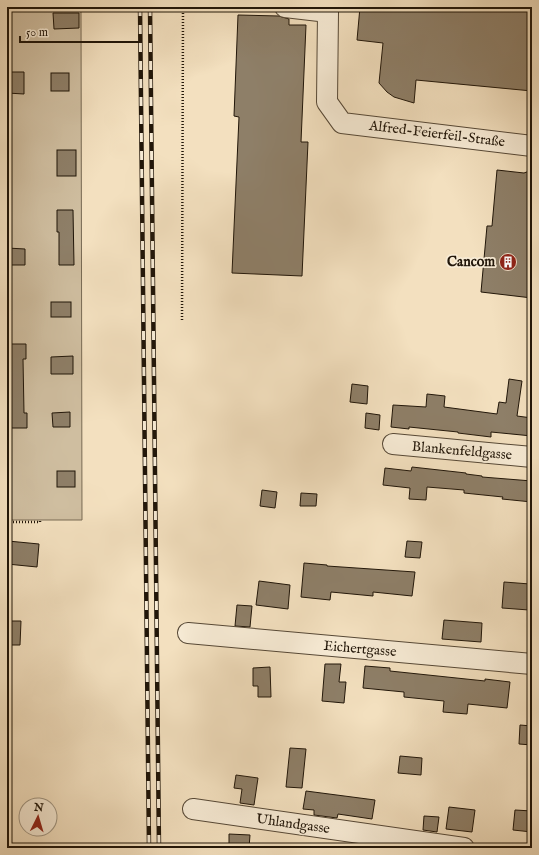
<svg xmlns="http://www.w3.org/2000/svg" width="539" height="855" font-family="'IM FELL English',serif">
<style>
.green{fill:#cfbea0;stroke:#786a54}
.building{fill:#8e7f68;stroke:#211609}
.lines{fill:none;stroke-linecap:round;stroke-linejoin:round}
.minor-casing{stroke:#564836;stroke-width:22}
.path{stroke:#211609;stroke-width:2.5;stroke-dasharray:1 2;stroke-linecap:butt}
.minor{stroke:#f7ebd5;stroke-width:20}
.rail-casing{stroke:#211609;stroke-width:4.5}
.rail{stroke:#f7ebd5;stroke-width:3;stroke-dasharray:9;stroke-linecap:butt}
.labels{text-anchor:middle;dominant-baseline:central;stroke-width:3.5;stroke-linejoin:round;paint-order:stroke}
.street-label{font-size:14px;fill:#211609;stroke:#f7ebd5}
.poi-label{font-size:14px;font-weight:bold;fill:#211609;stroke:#f7ebd5;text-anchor:end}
</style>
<rect width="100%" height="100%" fill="#f3e0bf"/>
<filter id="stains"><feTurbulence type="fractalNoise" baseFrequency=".005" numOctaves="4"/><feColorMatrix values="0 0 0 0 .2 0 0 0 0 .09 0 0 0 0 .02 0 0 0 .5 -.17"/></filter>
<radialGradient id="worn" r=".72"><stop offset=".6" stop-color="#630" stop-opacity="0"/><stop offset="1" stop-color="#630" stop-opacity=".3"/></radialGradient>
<path class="green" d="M7 7H81L82 520H7Z"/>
<g class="building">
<path d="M360 7H532V91L416 80 414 103 394 97 387 92 379 83 383 43 357 40Z"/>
<path d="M53 13H79V28L54 29Z"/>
<path d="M238 15 279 16 289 19V25H306L301 142H308L302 276 232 273 239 117 234 116Z"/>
<path d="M7 72H24V94L7 93Z"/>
<rect x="51" y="73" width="18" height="18"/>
<rect x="57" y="150" width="19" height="26"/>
<path d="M497 170 524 173 532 170V206L530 230 532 231V298L481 292 487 226H492Z"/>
<path d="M57 210H73L74 265H59V232H57Z"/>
<path d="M7 248 25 249V265H7Z"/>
<rect x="51" y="302" width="20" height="15"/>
<path d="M9 344H26V359H23L24 413H27V428H7V382H8Z"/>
<path d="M73 356V374H51V357Z"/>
<path d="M509 379 522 381 517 416 532 418V436L491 432V437L458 433V432L409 427V429L391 427 393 405 426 407 427 394 445 396 444 407 497 414 499 402 506 403Z"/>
<path d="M352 384 368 386 367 404 350 402Z"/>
<path d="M70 412V427H53L52 413Z"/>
<path d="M366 413 380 415 379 430 365 428Z"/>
<path d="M412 467 466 473V474L482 476V477L532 481V502L502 499 503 497 464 493V490L427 487 426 500 409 499 410 488 383 485 385 468 411 471Z"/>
<rect x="57" y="471" width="18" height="16"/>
<path d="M262 490 277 492 275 508 260 506Z"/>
<path d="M301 493 317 494 316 506H300Z"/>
<path d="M8 541 39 544 37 567 7 564Z"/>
<path d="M407 541 422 542 420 558 405 557Z"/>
<path d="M304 563 327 565V566L415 572 412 596 373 592V596L331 592 330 600 301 597Z"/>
<path d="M259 581 290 585 288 609 256 605Z"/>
<path d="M504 582 530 584 529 610 502 608Z"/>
<path d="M237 605 252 606 250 627 235 626Z"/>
<path d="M444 620 482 623 481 642 442 639Z"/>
<path d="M7 621H21L20 645H7Z"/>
<path d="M325 664H341L339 682H346L344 703 322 701Z"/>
<path d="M365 666 390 668V671L485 681V679L510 682 507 708 468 704 467 714 443 712 444 701 404 697V692L363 688Z"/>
<path d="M270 667 271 697H258V686H253V668Z"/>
<path d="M520 725 532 726V745L519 744Z"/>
<path d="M290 748 306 749 302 788 286 787Z"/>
<path d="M400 756 422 758 421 775 398 773Z"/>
<path d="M236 775 258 778 254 805 240 803 242 789 234 788Z"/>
<path d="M306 791 375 800 372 819 338 814 337 818 314 815V810L303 809Z"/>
<path d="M449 807 475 810 472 832 446 829Z"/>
<path d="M515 810 532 811V832L513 830Z"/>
<path d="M424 816 439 817 437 832 423 830Z"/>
<path d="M229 834 250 835 249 848H229Z"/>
</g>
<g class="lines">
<g class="minor-casing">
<g id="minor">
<path d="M285 7 328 12 327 102 342 123 532 146"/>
<path d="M393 444 532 457"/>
<path d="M188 633 532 664"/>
<path d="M193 809 464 848"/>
</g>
</g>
<g class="path">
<path d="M182 320 183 7"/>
<path d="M7 522H40V520"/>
</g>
<use href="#minor" class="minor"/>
<g class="rail-casing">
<g id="rail">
<path d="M140 7 149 848"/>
<path d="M150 7 159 848"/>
</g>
</g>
<use href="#rail" class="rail"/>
</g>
<defs>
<g id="building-disc" transform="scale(0.9)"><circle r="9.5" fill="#8f2418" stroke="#f7ebd5"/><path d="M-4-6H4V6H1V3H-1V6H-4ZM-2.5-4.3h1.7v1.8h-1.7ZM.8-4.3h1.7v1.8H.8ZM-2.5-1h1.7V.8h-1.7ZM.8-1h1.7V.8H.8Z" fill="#fff"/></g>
</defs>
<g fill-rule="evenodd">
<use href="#building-disc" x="508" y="262"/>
</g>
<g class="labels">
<g class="street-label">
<text transform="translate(437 134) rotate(7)">Alfred-Feierfeil-Straße</text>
<text transform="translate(462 451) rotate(5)">Blankenfeldgasse</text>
<text transform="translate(360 649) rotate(5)">Eichertgasse</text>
<text transform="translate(293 824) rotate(8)">Uhlandgasse</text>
</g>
<g class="poi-label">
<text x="495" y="262">Cancom</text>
</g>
</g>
<rect width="539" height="855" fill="none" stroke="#f3e0bf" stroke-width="24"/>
<rect x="8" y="8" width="523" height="839" fill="none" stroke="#211609" stroke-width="2"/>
<rect x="12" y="12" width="515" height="831" fill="none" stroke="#211609"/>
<g transform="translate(38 817) rotate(5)"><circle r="19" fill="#f7ebd5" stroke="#a19683"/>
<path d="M0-3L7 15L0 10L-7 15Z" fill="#8f2418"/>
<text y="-6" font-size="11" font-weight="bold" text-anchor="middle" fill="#211609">N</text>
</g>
<path d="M20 36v6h121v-6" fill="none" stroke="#211609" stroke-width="2"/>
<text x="26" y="36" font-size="12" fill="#211609" stroke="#f7ebd5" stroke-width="3" paint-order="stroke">50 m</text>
<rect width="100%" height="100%" filter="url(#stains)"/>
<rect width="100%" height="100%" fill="url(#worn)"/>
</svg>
